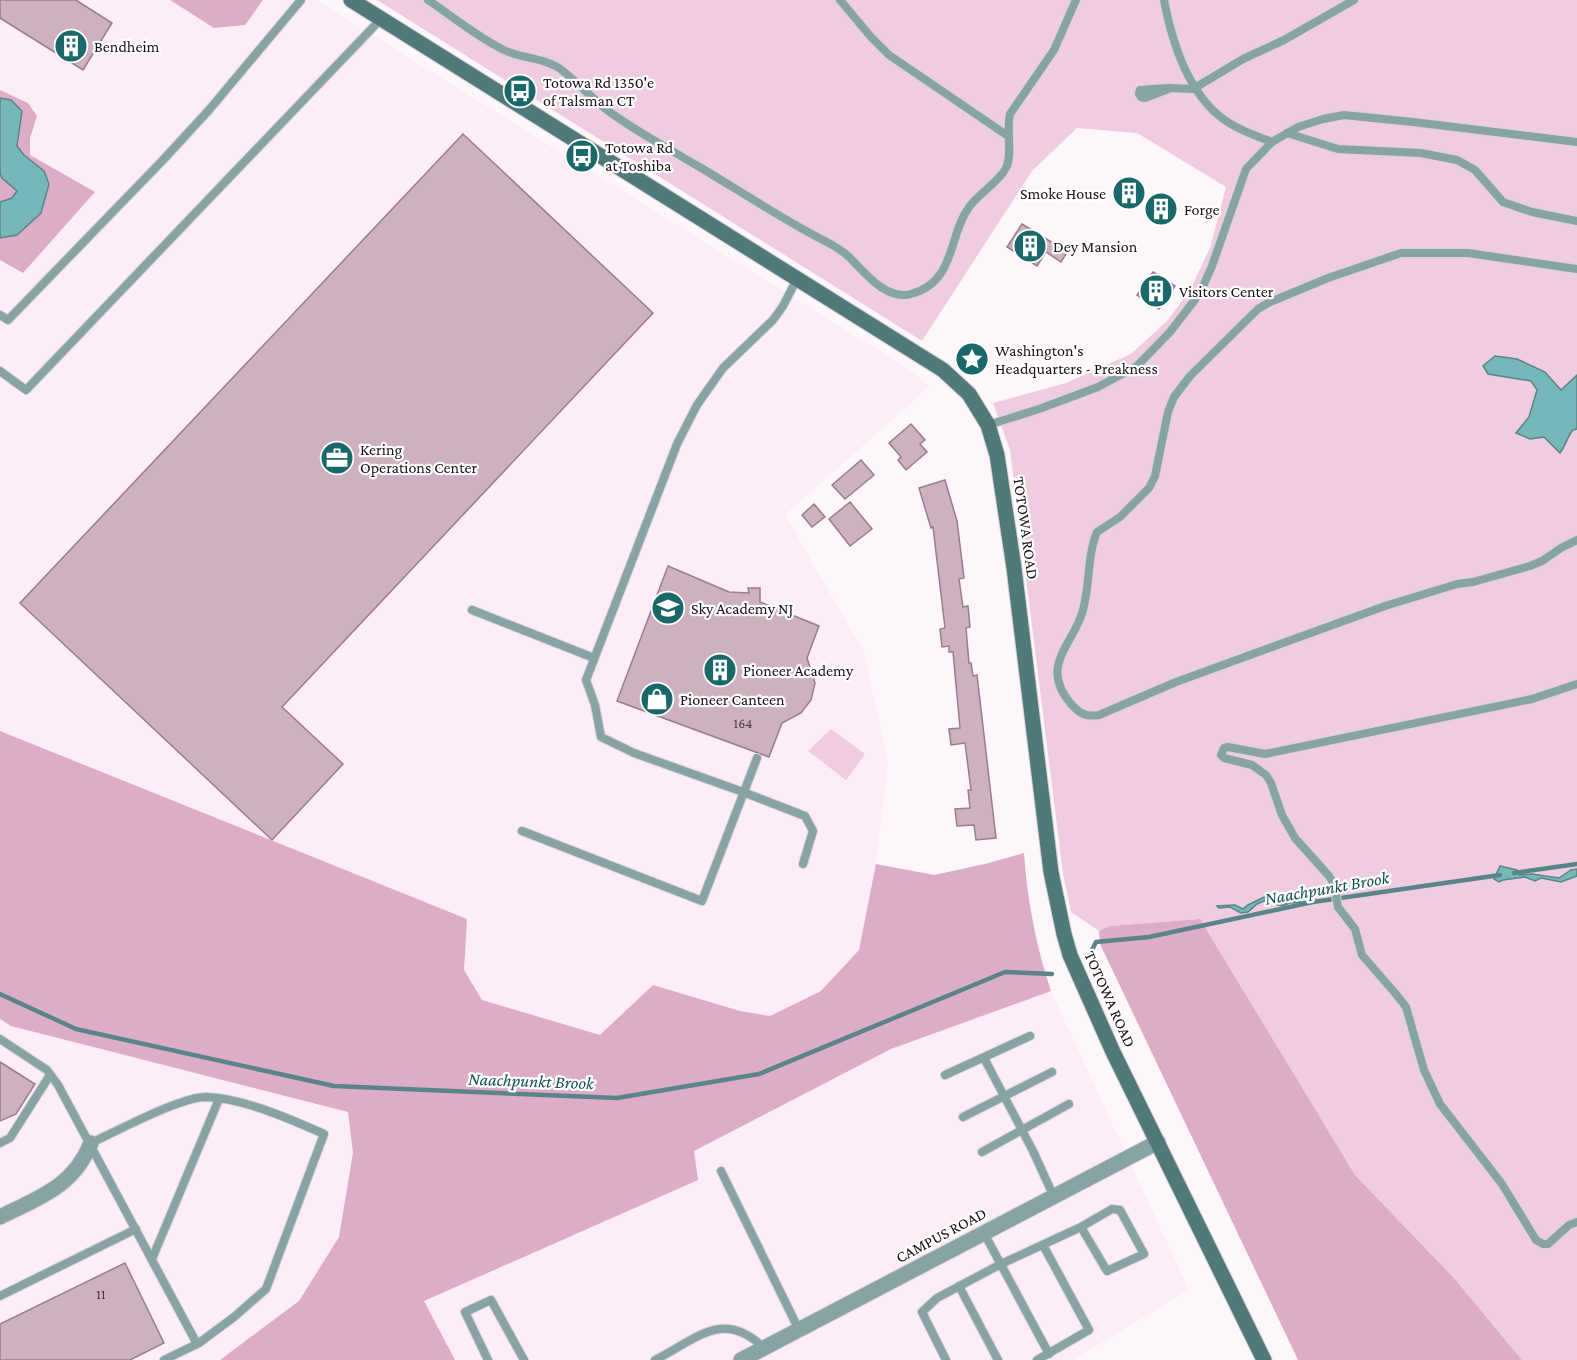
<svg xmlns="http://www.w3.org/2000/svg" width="1577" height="1360" font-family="'Crimson Pro',serif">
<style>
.built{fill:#fdedf6}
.green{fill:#efccdf}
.forest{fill:#ddacc7}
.water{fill:#76b8b9;stroke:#5a8588;stroke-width:1.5}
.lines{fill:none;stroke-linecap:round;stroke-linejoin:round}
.stream{stroke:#5a8588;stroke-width:4.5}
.building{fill:#ceb1c0;stroke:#997d8c;stroke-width:1.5}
.lane-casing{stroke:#dad2d5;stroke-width:10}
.street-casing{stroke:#dad2d5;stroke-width:17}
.secondary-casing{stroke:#dad2d5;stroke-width:17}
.lane{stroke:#88a3a3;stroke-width:8}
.street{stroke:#88a3a3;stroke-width:15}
.secondary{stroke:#50797a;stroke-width:15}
.labels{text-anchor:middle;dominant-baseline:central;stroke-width:4.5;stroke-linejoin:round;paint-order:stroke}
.number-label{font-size:14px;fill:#473840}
.poi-label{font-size:16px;fill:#1a0f15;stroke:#fff;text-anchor:start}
.street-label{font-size:16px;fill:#1a0f15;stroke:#fff}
.water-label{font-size:18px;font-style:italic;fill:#165152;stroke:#fff}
</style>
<rect width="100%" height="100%" fill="#fef7fa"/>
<path class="built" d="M0 0H317L902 365 930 386 785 515 864 652 888 763 876 864 934 875 985 864 1024 853 1026 885 1043 968 1051 991 1189 1290 1073 1360H0Z"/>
<g class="green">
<path d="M377 0H1577V1360H1522L1454 1278 1355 1175 1200 919 1109 926 1099 931 1071 912 1063 874 1010 450 993 403 1066 383 1131 354 1167 321 1190 290 1210 248 1226 187 1137 133 1077 128 1032 171 922 341Z"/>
<path d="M831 729 865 754 846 780 808 751Z"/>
</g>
<g class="forest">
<path d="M170 0H263L245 25 214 28Z"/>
<path d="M0 90 28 103 37 116 30 138V155L95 192 23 273 0 260Z"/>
<path d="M0 731 467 919 464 970 482 1000 600 1035 653 985 740 1011 770 1016 821 991 859 950 876 864 934 875 985 864 1024 853C1027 899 1036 947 1051 991L891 1049 694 1151 698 1180 424 1301 455 1360H220L299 1301 339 1237 353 1153 348 1112 11 1026 0 1019Z"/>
<path d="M1200 919 1355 1175 1454 1278 1522 1360H1298L1100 944 1099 931 1109 926Z"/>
</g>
<g class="water">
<path d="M0 98 11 100 22 111 17 146 24 155 44 171 49 184 41 213 17 235 0 238V202L12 198 17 191 2 178 0 174Z"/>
<path d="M1495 356 1517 359 1545 372 1561 390 1577 375V429L1573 430C1567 437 1566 445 1560 453L1544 437 1530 439 1516 433 1529 417 1537 390 1531 381 1488 374 1483 366Z"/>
<path d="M1500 866 1517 870 1519 875 1532 874 1559 878 1571 870 1577 869V876L1561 882 1541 878 1535 881 1525 877 1503 880 1499 882 1494 879Z"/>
<path d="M1331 891 1333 894H1318L1306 902 1290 903 1282 906 1264 901 1257 904 1248 912 1241 913 1230 907 1219 908 1217 906 1235 905 1243 909 1248 905 1264 897 1282 904 1295 901 1317 892Z"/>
</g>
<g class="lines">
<g class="stream">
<path d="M1514 873 1577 864"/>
<path d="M1090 954 1096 942 1149 937 1313 902 1500 875"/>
<path d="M0 994 76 1029 334 1086 617 1098 759 1074 1005 972 1052 974"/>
</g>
</g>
<g class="building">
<path d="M0 0H76L112 23 83 70 0 18Z"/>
<path d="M463 134 653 313 282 707 343 764 272 840 20 603Z"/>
<path d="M1163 197 1171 204 1159 220 1151 213Z"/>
<path d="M1022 224 1056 245 1058 242 1069 249 1061 262 1046 252 1037 266 1007 247Z"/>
<path d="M1153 272 1175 286 1159 309 1137 295Z"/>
<path d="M911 424 925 440 920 444 927 452 906 470 898 460 901 457 889 443Z"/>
<path d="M861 460 874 475 845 499 832 485Z"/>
<path d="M945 480 957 521 964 578 959 579 963 607 968 606 970 627 966 628 969 663H971L973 676 977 675 996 838 976 840 974 825 957 826 955 809 970 808 968 790H971L965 743 951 745 949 729 960 728 953 652H949V646L942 647 940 629 945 628 933 527 931 528 919 488Z"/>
<path d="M850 502 872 529 850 546 829 519Z"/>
<path d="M814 504 825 517 812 527 802 515Z"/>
<path d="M668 566 729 592 749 593 748 588H760V602L819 626 807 658 815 683 811 700 801 713 782 723 769 757 617 701Z"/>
<path d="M0 1062 35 1084 16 1114 0 1121Z"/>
<path d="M125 1263 164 1343 130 1360H0V1324Z"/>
</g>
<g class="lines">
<g class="lane-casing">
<g id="lane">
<path d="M428 0C452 16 477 37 504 50 523 59 547 58 563 71 578 83 592 98 607 110 635 131 666 147 696 165 739 190 780 218 825 241 833 245 841 250 848 256 864 271 885 301 911 294 956 282 948 236 969 207 978 194 999 182 1006 168 1013 154 1006 130 1010 114L1054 50 1076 0"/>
<path d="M840 0 871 37 889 55 1008 136"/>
<path d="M1164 0C1172 42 1188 95 1226 121 1239 130 1256 136 1272 142"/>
<path d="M1171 88 1145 98 1141 97 1139 94 1140 90 1168 88 1193 89 1243 59 1284 40 1354 0"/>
<path d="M1287 133 1338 149 1421 153 1457 160 1475 170 1503 202 1532 212 1577 221"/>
<path d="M1577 269 1468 253H1401L1328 278 1268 303 1258 309 1190 376 1174 397 1168 412 1155 476 1149 488 1120 517 1097 532C1087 556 1090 585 1083 610 1074 645 1038 665 1071 704 1080 714 1086 717 1099 715L1176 682 1385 606 1457 584 1473 582 1530 566 1542 561 1561 548 1577 540"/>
<path d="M797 279 783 306 773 320 723 368 697 405 677 444 586 680 595 705 601 737 634 753 743 792 805 816 813 831 803 864"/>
<path d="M0 315 8 320 163 160 209 110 301 0"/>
<path d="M0 371 26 390 381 19"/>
<path d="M988 425 1039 409 1098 387 1137 366 1170 332 1200 293 1212 266 1246 169 1272 142 1298 127 1323 119 1344 115 1413 122 1577 142"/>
<path d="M472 610 594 658"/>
<path d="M1577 684 1532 699 1265 754 1228 747 1224 748 1221 755 1224 758 1252 765 1266 775 1271 783 1282 815 1295 838 1329 876 1334 884 1338 907 1355 929 1362 955 1395 993 1406 1007 1424 1070 1440 1104 1502 1184 1536 1240 1543 1244H1548L1569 1225 1577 1222"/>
<path d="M522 831 702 901 757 758"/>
<path d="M0 1039 47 1070 58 1085 197 1344"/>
<path d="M984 1058 1033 1151 1054 1197"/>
<path d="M945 1075 1030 1036"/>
<path d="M963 1117 1052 1072"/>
<path d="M0 1143 10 1138 50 1075"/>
<path d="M91 1143C117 1131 180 1097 206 1097 243 1098 290 1119 324 1134L266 1289 234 1317 199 1343 164 1360"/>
<path d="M982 1152 1069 1104"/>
<path d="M721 1171 799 1330"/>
<path d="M984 1233 1049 1354"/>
<path d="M152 1259 219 1099"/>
<path d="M959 1286 998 1360"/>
<path d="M0 1296 136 1229"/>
<path d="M488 1360 465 1312 491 1300 524 1360"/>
<path d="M655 1360C697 1339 723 1308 764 1348"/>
<path d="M946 1360 922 1312 937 1298 1001 1264 1081 1227 1112 1209 1120 1210 1144 1254 1107 1271 1081 1227"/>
<path d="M1037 1360 1089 1330 1043 1245"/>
</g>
</g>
<g class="street-casing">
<g id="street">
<path d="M0 1217C40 1197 73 1187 91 1143"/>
<path d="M741 1360 1158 1142"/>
</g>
</g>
<g class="secondary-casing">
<path id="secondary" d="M351 0 943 370 969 394 988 425 997 455 1014 568 1051 872 1064 934 1070 955 1113 1052 1264 1360"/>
</g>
<use href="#lane" class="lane"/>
<use href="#street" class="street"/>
<use href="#secondary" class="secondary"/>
</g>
<defs>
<g id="building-disc" transform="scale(1.725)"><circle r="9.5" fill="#1a6869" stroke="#fff"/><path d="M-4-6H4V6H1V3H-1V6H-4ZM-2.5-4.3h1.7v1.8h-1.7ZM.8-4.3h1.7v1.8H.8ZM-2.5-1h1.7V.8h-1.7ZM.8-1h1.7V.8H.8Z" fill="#fff"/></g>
<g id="bus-disc" transform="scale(1.725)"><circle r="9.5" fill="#1a6869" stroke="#fff"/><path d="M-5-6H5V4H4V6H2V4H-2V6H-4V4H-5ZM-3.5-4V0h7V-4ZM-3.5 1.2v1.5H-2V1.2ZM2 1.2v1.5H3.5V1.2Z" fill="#fff"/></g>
<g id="sight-disc" transform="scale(1.725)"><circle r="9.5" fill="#1a6869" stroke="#fff"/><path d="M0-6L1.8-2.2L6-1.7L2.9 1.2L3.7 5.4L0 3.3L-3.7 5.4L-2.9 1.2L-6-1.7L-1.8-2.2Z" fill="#fff"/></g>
<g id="office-disc" transform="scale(1.725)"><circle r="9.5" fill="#1a6869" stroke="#fff"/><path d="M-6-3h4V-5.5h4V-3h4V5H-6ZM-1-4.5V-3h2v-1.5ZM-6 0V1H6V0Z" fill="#fff"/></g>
<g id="school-disc" transform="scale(1.725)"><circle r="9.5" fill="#1a6869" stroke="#fff"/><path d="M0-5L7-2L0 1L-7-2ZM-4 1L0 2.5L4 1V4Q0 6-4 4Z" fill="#fff"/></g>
<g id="shop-disc" transform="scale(1.725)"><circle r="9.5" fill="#1a6869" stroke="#fff"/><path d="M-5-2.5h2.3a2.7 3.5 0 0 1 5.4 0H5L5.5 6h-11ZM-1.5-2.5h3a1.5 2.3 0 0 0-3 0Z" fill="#fff"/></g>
</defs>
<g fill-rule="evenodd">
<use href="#building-disc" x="71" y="46"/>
<use href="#bus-disc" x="520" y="91"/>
<use href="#bus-disc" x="582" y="156"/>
<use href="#building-disc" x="1129" y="193"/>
<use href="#building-disc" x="1161" y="209"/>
<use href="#building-disc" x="1030" y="246"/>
<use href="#building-disc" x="1156" y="291"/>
<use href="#sight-disc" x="972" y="359"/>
<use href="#office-disc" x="337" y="458"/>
<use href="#school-disc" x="668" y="608"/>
<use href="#building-disc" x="720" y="670"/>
<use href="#shop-disc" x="657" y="699"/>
</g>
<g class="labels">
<g class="number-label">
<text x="743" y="723">164</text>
<text x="101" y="1294">11</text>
</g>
<g class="poi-label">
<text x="94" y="46">Bendheim</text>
<text x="543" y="82">Totowa Rd 1350'e<tspan x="543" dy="18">of Talsman CT</tspan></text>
<text x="605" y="147">Totowa Rd<tspan x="605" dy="18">at Toshiba</tspan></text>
<text x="1106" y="193" text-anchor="end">Smoke House</text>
<text x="1184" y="209">Forge</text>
<text x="1053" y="246">Dey Mansion</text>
<text x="1179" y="291">Visitors Center</text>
<text x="995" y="350">Washington's<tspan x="995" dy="18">Headquarters - Preakness</tspan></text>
<text x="360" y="449">Kering<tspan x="360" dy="18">Operations Center</tspan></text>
<text x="691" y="608">Sky Academy NJ</text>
<text x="743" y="670">Pioneer Academy</text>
<text x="680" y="699">Pioneer Canteen</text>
</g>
<g class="street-label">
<text transform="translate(1026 528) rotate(82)">TOTOWA ROAD</text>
<text transform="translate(1110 999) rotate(66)">TOTOWA ROAD</text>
<text transform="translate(941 1235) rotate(-28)">CAMPUS ROAD</text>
</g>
<g class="water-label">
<text transform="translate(1327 888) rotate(-10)">Naachpunkt Brook</text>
<text transform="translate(531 1081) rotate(2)">Naachpunkt Brook</text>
</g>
</g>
</svg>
